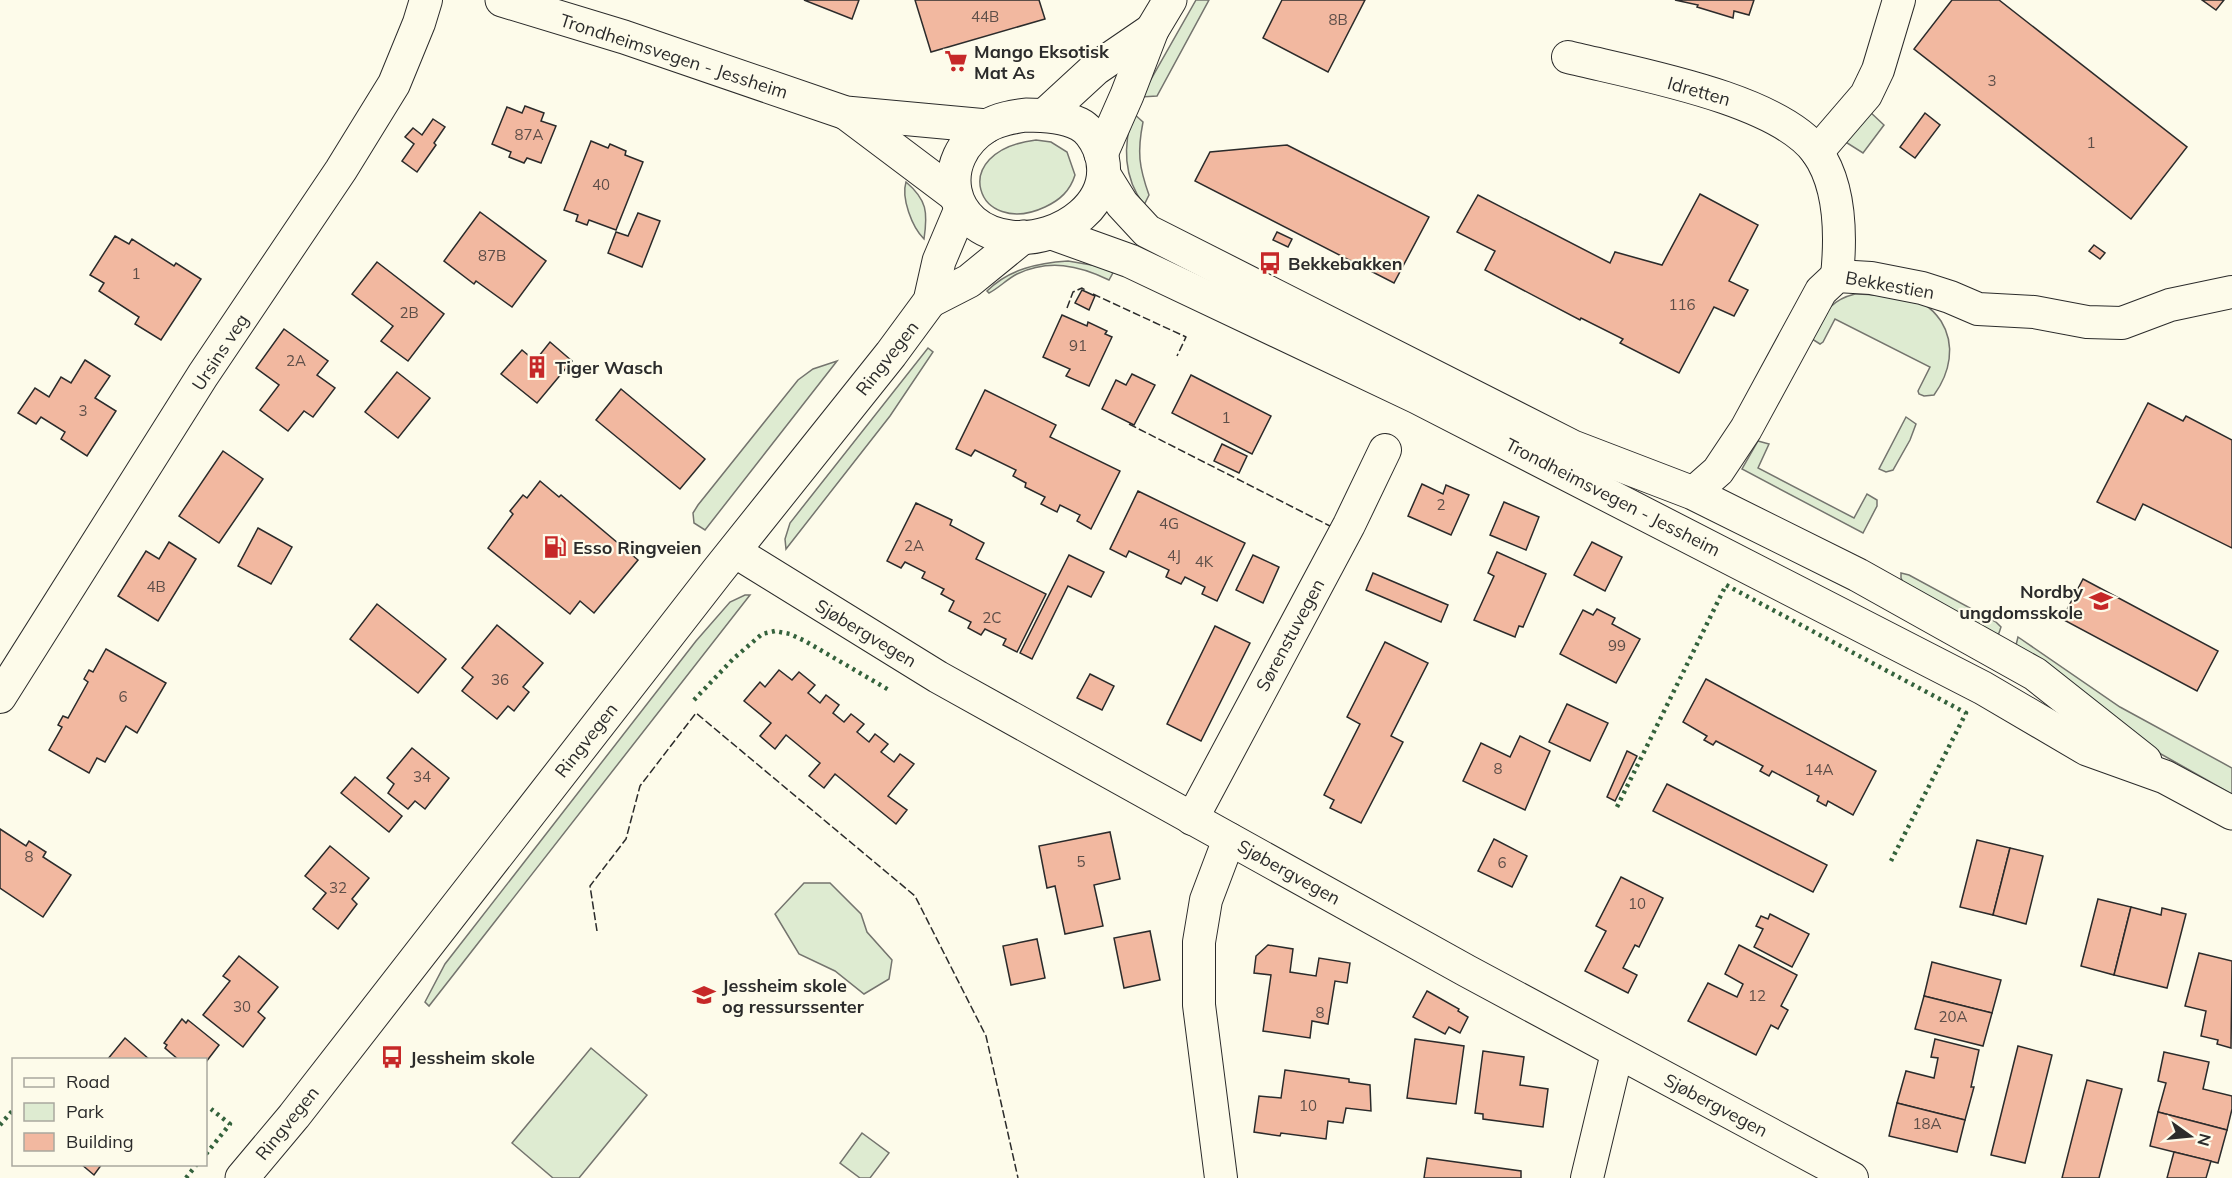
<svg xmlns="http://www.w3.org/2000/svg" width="2232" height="1178" font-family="Mulish,sans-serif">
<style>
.green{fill:#deebd1;stroke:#74746e;stroke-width:1.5}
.building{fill:#f2b8a0;stroke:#2b2b2b;stroke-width:1.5}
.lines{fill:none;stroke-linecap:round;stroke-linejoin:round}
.minor-casing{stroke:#2b2b2b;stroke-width:34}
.secondary-casing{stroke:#2b2b2b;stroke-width:35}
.minor{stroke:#fdfbea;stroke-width:32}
.secondary{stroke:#fdfbea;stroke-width:33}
.hedge{stroke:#34623c;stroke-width:4.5;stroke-dasharray:3 4.5;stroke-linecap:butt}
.fence{stroke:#2b2b2b;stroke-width:1.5;stroke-dasharray:8 3;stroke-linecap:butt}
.labels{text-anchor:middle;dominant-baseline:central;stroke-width:4.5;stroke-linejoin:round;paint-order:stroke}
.number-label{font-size:15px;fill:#5d4e48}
.poi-label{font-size:18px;font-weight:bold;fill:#2b2b2b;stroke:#fdfbea;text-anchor:start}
.street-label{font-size:18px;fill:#2b2b2b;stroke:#fdfbea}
</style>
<rect width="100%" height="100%" fill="#fdfbea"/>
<g class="green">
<path d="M1196 0H1209L1157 96 1141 97Z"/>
<path d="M1869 111 1884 125 1863 153 1844 141Z"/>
<path d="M1133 113 1143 122C1137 152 1139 167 1149 195L1144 205C1123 177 1123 146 1133 113Z"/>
<path d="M1036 140 1051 142 1067 152 1075 175C1070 191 1060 200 1045 207 977 239 945 151 1036 140Z"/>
<path d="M906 182C927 200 928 212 924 239 912 227 901 198 906 182Z"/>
<path d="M1068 261 1115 269 1109 280C1078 265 1049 259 1017 274 1007 279 999 288 989 293L987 291C1009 269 1038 263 1068 261Z"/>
<path d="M1855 294C1877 295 1905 296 1925 305 1932 309 1936 314 1941 321 1956 345 1950 373 1934 395L1924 396 1919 394 1918 391 1930 367 1835 319 1823 342 1820 344 1812 339C1825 315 1827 301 1855 294Z"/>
<path d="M928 348 933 352 890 416 786 549 785 539 790 523Z"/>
<path d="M837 361 705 530 694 523 693 513 698 505 798 380 813 369Z"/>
<path d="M1906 417 1916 424 1910 440 1893 470 1886 472 1879 469Z"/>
<path d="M1758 441 1769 444 1758 468 1854 518 1867 494 1877 500V506L1863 533 1742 469Z"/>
<path d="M1901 573 1909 575 1996 622 2001 627 1999 633 1993 637 1908 592 1901 578Z"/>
<path d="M745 595H750L429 1006 425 1002 445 964 696 641 730 602Z"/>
<path d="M2018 637 2120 707 2232 768V794L2152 749 2015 649Z"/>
<path d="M804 883H830L861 914 867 932 892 960 889 979 864 994 835 971 799 954 775 914Z"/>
<path d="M591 1048 647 1095 579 1178H553L512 1143Z"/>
<path d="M862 1133 889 1153 870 1178H860L840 1163Z"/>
</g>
<g class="building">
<path d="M804 0H859L852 19Z"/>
<path d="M915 0H1039L1045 19 931 52Z"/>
<path d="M1282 0H1365L1328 72 1263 38Z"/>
<path d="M1675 0H1754L1749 15 1734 11 1733 18 1697 7 1698 5Z"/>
<path d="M1952 0H1999L2187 147 2131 219 1914 49Z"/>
<path d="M2202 0H2224L2216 10Z"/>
<path d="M525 106 544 113 541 121 556 126 541 163 527 158 524 163 509 157 511 152 492 144 507 107 522 113Z"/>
<path d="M1925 113 1940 125 1915 158 1900 147Z"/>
<path d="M433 119 445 127 434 143 436 145 417 172 402 161 414 144 405 137 413 128 422 135Z"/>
<path d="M591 141 608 148 610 144 626 151 625 155 643 162 616 230 589 220 587 225 576 221 578 215 564 210Z"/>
<path d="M1287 145 1429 217 1394 283 1195 181 1210 152Z"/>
<path d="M1700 194 1758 225 1729 281 1748 290 1734 316 1714 307 1679 373 1620 343 1623 339 1581 318 1580 320 1485 270 1495 251 1457 232 1478 195 1610 263 1615 252 1662 265Z"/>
<path d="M480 212 546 261 512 307 476 281 474 284 444 261Z"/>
<path d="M638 213 660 221 642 267 608 253 616 232 628 236Z"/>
<path d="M1277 232 1292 239 1288 247 1273 240Z"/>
<path d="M115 236 129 244 132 239 174 266 176 263 201 279 161 340 135 324 139 317 99 291 104 283 90 275Z"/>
<path d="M2094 245 2105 253 2100 259 2089 251Z"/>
<path d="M377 262 444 314 408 361 381 341 393 326 352 294Z"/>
<path d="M1082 290 1095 296 1089 310 1075 303Z"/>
<path d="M1062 315 1087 326 1088 322 1107 331 1105 334 1112 337 1089 386 1066 376 1070 369 1043 357Z"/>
<path d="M284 329 328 361 317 375 335 388 313 417 304 411 288 431 260 410 279 385 256 368Z"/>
<path d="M550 342 572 361 537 403 501 374 522 350 535 361Z"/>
<path d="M85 360 110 376 95 398 116 411 87 456 61 439 65 432 41 417 36 424 18 413 35 388 49 397 61 377 71 383Z"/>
<path d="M397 372 430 398 398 438 365 412Z"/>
<path d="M1132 374 1155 385 1134 425 1102 409 1116 380 1126 385Z"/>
<path d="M1191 375 1271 416 1252 454 1172 413Z"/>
<path d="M621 389 705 459 680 489 596 420Z"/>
<path d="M985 390 1056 425 1050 437 1120 471 1091 529 1077 521 1080 515 1060 505 1057 512 1041 504 1045 497 1025 487 1026 483 1013 476 1016 470 975 450 971 456 956 449Z"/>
<path d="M2148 403 2183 421 2186 416 2232 440V548L2143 504 2135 520 2097 502Z"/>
<path d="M1222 444 1247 456 1239 473 1214 461Z"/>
<path d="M223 451 263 479 219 543 179 516Z"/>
<path d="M540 481 559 497 561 495 638 560 594 613 580 601 570 614 488 548 513 514 510 511 523 495 527 498Z"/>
<path d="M1422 484 1443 494 1446 485 1469 495 1451 535 1408 516Z"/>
<path d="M1138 491 1245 543 1217 601 1202 594 1205 587 1185 577 1181 584 1166 577 1169 570 1129 551 1126 557 1110 549Z"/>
<path d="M1504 502 1539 517 1526 550 1490 535Z"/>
<path d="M916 503 952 520 950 525 984 543 976 559 1046 594 1017 652 1003 645 1006 639 985 629 981 635 968 628 971 622 949 611 954 601 941 594 944 589 922 578 925 572 905 562 901 568 887 561Z"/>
<path d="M258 528 292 547 271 584 238 566Z"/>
<path d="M169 542 196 559 158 621 118 596 146 551 159 559Z"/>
<path d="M1592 542 1622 557 1605 591 1574 575Z"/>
<path d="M1497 552 1546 574 1523 627 1519 626 1515 637 1474 620 1494 576 1488 573Z"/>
<path d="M1069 555 1104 572 1091 597 1068 586 1032 659 1020 653Z"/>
<path d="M1253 555 1279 567 1263 603 1236 590Z"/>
<path d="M1373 573 1448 605 1441 622 1366 590Z"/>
<path d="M2083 579 2218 651 2197 691 2062 619Z"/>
<path d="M377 604 446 659 418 693 350 639Z"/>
<path d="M1597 609 1615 618 1612 624 1640 639 1616 683 1560 654 1583 610 1593 615Z"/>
<path d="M497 625 543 663 523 687 529 692 514 711 508 706 497 719 462 691 473 677 462 668Z"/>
<path d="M1215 626 1250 643 1201 741 1167 724Z"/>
<path d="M1385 642 1428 663 1391 736 1403 742 1361 823 1330 808 1334 800 1324 795 1360 724 1347 717Z"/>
<path d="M106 649 166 683 137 733 126 726 105 762 97 758 89 773 49 750 62 727 58 725 63 716 68 718 88 682 84 679 89 670 93 672Z"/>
<path d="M779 670 792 680 799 672 815 685 808 693 820 703 826 695 839 705 833 713 844 722 851 714 864 724 857 732 869 742 875 734 888 744 881 752 894 762 900 754 914 764 888 796 907 810 896 824 835 774 824 788 809 776 820 763 786 735 775 749 760 736 771 723 744 701 760 682 765 687Z"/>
<path d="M1090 674 1114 686 1102 710 1077 698Z"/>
<path d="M1706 679 1876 771 1853 815 1828 801 1826 806 1817 801 1819 796 1772 771 1769 776 1760 771 1763 766 1716 741 1713 745 1704 740 1707 736 1683 722Z"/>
<path d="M1567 704 1608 723 1590 761 1549 742Z"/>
<path d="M1520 736 1550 751 1525 810 1463 781 1481 743 1510 757Z"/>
<path d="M412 748 449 778 425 809 415 801 408 809 388 793 394 784 387 778Z"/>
<path d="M1627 751 1637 756 1615 801 1607 797Z"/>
<path d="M355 777 402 816 389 832 341 793Z"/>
<path d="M1667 784 1827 865 1813 892 1653 811Z"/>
<path d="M0 829 26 846 29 841 46 852 43 857 71 875 43 917 0 888Z"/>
<path d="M1110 832 1120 879 1094 885 1103 926 1065 934 1055 886 1047 888 1039 846Z"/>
<path d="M1494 839 1527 856 1512 887 1478 871Z"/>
<path d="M1977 840 2010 848 1993 915 1960 907Z"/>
<path d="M330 846 369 878 352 899 357 904 338 929 313 909 326 893 305 876Z"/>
<path d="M2010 848 2043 856 2026 924 1993 915Z"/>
<path d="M1621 877 1663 898 1639 947 1635 945 1623 968 1637 975 1628 993 1585 971 1606 931 1596 926Z"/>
<path d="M2098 899 2131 907 2114 975 2081 966Z"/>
<path d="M2131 907 2161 915 2162 908 2186 914 2167 988 2114 975Z"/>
<path d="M1770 914 1809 934 1792 967 1754 947 1763 929 1756 926 1761 916 1768 919Z"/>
<path d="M1150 931 1160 980 1124 988 1114 938Z"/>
<path d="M1037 939 1045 978 1011 985 1003 946Z"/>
<path d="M1268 945 1293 949 1290 972 1316 976 1319 958 1350 963 1347 983 1335 981 1328 1024 1312 1021 1310 1038 1263 1031 1271 975 1254 973 1256 956Z"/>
<path d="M1739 945 1797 975 1781 1006 1788 1010 1778 1029 1771 1025 1756 1055 1688 1021 1708 983 1737 997 1743 984 1725 974Z"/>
<path d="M2199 953 2232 961 2231 1048 2217 1044 2218 1040 2201 1036 2206 1011 2185 1006Z"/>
<path d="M239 956 278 987 258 1012 265 1018 243 1047 203 1015 230 981 223 976Z"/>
<path d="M1932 962 2001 980 1992 1013 1924 996Z"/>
<path d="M1427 991 1459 1009 1458 1011 1468 1017 1460 1033 1449 1027 1445 1034 1413 1017Z"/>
<path d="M1924 996 1992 1013 1983 1046 1915 1029Z"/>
<path d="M182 1019 186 1023 188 1020 219 1045 206 1062V1060H179L165 1048 167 1045 164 1043Z"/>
<path d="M125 1038 150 1060H107Z"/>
<path d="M1415 1039 1464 1046 1456 1104 1407 1098Z"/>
<path d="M1935 1039 1979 1050 1971 1087H1974L1965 1120 1897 1103 1906 1071 1934 1078 1938 1058 1931 1057Z"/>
<path d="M2018 1046 2052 1055 2025 1163 1991 1155Z"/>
<path d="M1483 1051 1524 1057 1520 1085 1548 1089 1543 1127 1483 1119V1114L1475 1113Z"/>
<path d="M2164 1052 2209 1062 2203 1089 2232 1096V1109L2227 1130 2158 1112 2166 1083 2158 1081Z"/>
<path d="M1285 1070 1349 1079V1082L1370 1085 1371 1111 1346 1108 1343 1123 1328 1121 1326 1139 1281 1133 1280 1136 1254 1132 1259 1096 1281 1098Z"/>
<path d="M2087 1080 2122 1089 2099 1178H2062Z"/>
<path d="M1897 1103 1965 1120 1957 1152 1889 1136Z"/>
<path d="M2158 1112 2227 1130 2218 1163 2150 1146Z"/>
<path d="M2174 1152 2211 1161 2206 1178H2167Z"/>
<path d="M1427 1158 1521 1171V1178H1424Z"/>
<path d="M81 1164H102L94 1175Z"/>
</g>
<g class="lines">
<g class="minor-casing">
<g id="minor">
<path d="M1568 57C1632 73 1778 98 1817 152 1841 186 1841 237 1837 276"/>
<path d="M1817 152 1866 95 1878 70 1899 0"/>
<path d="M1693 493 1718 471 1746 429 1821 291 1837 276 1871 278 1922 288 1950 297 1978 309 2034 312 2087 322 2122 323 2170 305 2232 292"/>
<path d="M734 551 938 677 1467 971 1852 1178"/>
<path d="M0 697 203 375 341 170 394 84 419 23 426 0"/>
<path d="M1192 819 1349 525 1385 450"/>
<path d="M1221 1178 1199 1005V942L1206 900 1229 839"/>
<path d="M1587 1178 1617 1053"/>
</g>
</g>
<g class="secondary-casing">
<g id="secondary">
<path d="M502 0 624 37 846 113 987 126"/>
<path d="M846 113 955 195"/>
<path d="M1026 115C1044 115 1063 116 1079 124 1089 129 1095 139 1099 148 1121 202 1059 243 1011 237 947 230 934 159 987 126 999 119 1012 117 1026 115Z"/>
<path d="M1045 115 1095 69 1152 30"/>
<path d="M1101 154 1127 95 1152 30 1170 0"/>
<path d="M1104 175 1122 204 1147 231 1573 447 1693 493 1858 575 2035 674 2145 761"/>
<path d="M1052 233 1130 261 1417 397 1983 688 2087 749 2165 777 2232 813"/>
<path d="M930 301 969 281 1023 237"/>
<path d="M242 1178 294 1116 717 572 891 354 930 301 939 261 961 209"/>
</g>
</g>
<use href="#minor" class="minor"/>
<use href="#secondary" class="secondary"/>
<g class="hedge">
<path d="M694 700 733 659 762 634 775 631 790 634 805 641 889 690"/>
<path d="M1617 807 1726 585 1966 713 1891 861"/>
<path d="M0 1125 14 1109"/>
<path d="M206 1154 230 1124 211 1109"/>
<path d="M186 1178 197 1164"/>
</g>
<g class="fence">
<path d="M1093 294 1186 337 1177 356"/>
<path d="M1067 308 1073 292 1082 288 1085 290"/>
<path d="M1129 424 1330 526"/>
<path d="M597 931 590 886 626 839 640 786 696 713 915 896 986 1036 1018 1178"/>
</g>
</g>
<defs>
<g id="supermarket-bare" transform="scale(1.8)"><path d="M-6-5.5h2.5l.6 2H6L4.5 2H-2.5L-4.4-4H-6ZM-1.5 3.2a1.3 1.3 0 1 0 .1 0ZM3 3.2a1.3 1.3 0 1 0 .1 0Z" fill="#c62828" stroke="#fdfbea" stroke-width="2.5" paint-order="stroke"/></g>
<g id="bus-bare" transform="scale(1.8)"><path d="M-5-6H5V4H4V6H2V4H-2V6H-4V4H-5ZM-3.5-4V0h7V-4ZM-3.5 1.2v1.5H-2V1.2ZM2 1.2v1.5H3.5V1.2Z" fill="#c62828" stroke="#fdfbea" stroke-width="2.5" paint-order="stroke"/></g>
<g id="building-bare" transform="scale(1.8)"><path d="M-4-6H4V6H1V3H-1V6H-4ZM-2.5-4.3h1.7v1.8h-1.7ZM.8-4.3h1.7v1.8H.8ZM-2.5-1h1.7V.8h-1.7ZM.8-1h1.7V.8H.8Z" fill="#c62828" stroke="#fdfbea" stroke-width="2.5" paint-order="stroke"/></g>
<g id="fuel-bare" transform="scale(1.8)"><path d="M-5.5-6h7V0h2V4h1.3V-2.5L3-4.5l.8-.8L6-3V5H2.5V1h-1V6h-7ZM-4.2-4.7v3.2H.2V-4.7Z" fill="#c62828" stroke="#fdfbea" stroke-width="2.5" paint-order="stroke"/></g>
<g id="school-bare" transform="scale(1.8)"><path d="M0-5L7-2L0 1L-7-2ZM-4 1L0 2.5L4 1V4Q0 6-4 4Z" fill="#c62828" stroke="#fdfbea" stroke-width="2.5" paint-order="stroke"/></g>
</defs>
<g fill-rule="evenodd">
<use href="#supermarket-bare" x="956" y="61"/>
<use href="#bus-bare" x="1270" y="263"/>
<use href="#building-bare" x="537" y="367"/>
<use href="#fuel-bare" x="555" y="547"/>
<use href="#school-bare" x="2101" y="601"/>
<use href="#school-bare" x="704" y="995"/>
<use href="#bus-bare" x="392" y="1057"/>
</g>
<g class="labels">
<g class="number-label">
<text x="985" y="16">44B</text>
<text x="1338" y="19">8B</text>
<text x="1992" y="80">3</text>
<text x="529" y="134">87A</text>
<text x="2091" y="142">1</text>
<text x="601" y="184">40</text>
<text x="492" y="255">87B</text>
<text x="136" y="273">1</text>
<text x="1682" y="304">116</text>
<text x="409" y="312">2B</text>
<text x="1078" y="345">91</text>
<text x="296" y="360">2A</text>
<text x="83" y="410">3</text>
<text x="1226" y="417">1</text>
<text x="1441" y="504">2</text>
<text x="1169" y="523">4G</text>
<text x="914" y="545">2A</text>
<text x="1174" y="555">4J</text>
<text x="1204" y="561">4K</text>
<text x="156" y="586">4B</text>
<text x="992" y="617">2C</text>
<text x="1617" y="645">99</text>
<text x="500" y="679">36</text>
<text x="123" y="696">6</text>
<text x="1498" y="768">8</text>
<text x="1819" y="769">14A</text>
<text x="422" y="776">34</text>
<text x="29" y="856">8</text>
<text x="1081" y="861">5</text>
<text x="1502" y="862">6</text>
<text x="338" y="887">32</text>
<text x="1637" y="903">10</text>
<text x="1757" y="995">12</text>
<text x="242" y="1006">30</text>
<text x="1320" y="1012">8</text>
<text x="1953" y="1016">20A</text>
<text x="1308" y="1105">10</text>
<text x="1927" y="1123">18A</text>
</g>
<g class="poi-label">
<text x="974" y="51">Mango Eksotisk<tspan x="974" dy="21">Mat As</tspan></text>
<text x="1288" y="263">Bekkebakken</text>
<text x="555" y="367">Tiger Wasch</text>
<text x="573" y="547">Esso Ringveien</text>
<text x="2083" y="591" text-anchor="end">Nordby<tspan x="2083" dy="21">ungdomsskole</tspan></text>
<text x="722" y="985">Jessheim skole<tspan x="722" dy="21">og ressurssenter</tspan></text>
<text x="410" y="1057">Jessheim skole</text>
</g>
<g class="street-label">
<text transform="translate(674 56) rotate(18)">Trondheimsvegen - Jessheim</text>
<text transform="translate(1699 91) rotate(16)">Idretten</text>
<text transform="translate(1890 285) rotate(10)">Bekkestien</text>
<text transform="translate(220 352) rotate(-57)">Ursins veg</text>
<text transform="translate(887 358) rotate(-52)">Ringvegen</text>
<text transform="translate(1613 497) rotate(27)">Trondheimsvegen - Jessheim</text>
<text transform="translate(866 633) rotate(31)">Sjøbergvegen</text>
<text transform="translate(1290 635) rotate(-62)">Sørenstuvegen</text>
<text transform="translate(586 740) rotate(-52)">Ringvegen</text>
<text transform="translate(1289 872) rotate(29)">Sjøbergvegen</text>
<text transform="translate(1716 1105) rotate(28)">Sjøbergvegen</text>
<text transform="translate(287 1123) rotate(-51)">Ringvegen</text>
</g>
</g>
<rect x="12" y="1058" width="195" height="108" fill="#fdfbea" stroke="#a9a89e" stroke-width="1.5"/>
<rect x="24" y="1078" width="30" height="9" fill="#fdfbea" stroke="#a9a89e" stroke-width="1.5"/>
<text x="66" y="1088" font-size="18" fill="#2b2b2b">Road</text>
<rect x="24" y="1103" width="30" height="18" fill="#deebd1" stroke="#a9a89e" stroke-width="1.5"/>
<text x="66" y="1118" font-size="18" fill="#2b2b2b">Park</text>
<rect x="24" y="1133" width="30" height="18" fill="#f2b8a0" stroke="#a9a89e" stroke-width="1.5"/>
<text x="66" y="1148" font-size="18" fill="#2b2b2b">Building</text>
<g transform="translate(2190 1136) rotate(105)" stroke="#fdfbea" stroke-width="4.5" paint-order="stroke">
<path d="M0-4.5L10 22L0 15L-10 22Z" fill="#2b2b2b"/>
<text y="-9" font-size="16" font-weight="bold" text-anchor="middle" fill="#2b2b2b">N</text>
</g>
</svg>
